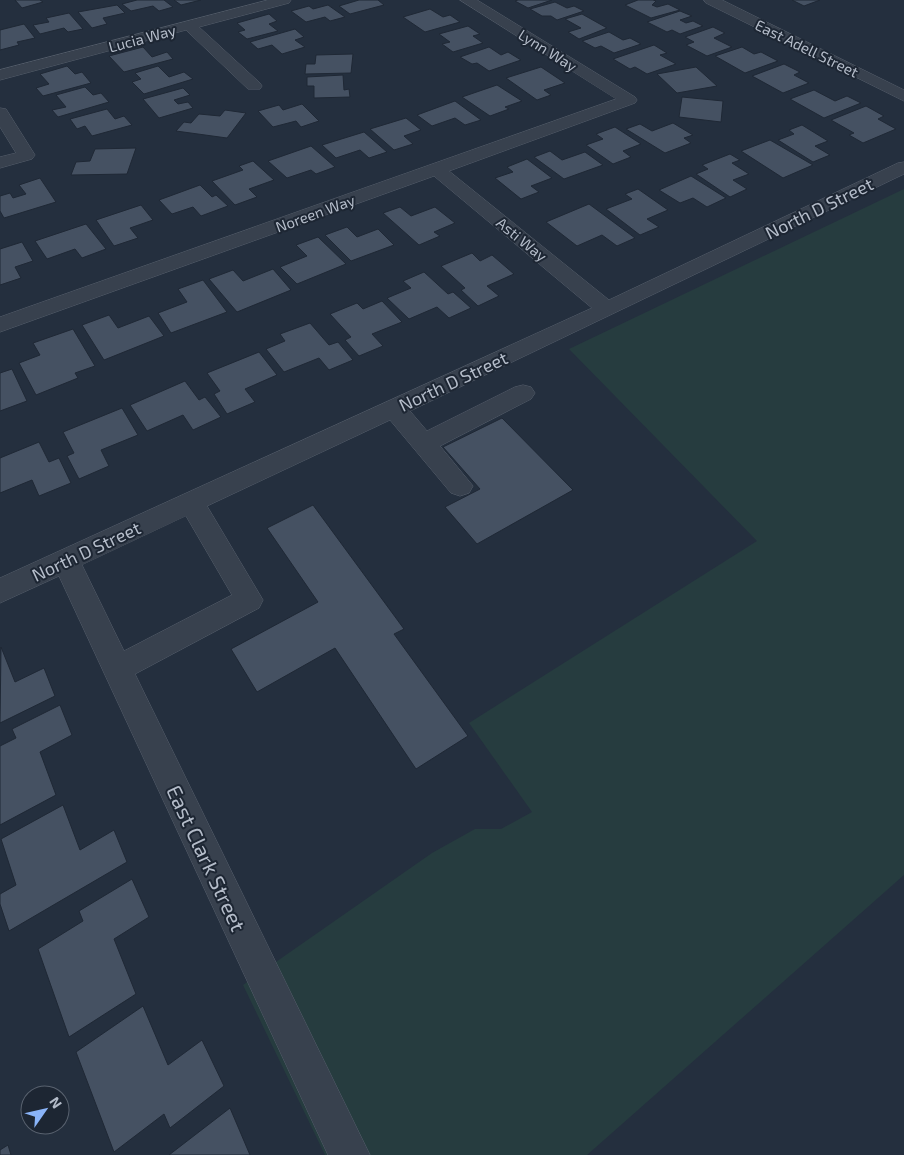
<svg xmlns="http://www.w3.org/2000/svg" width="904" height="1155" font-family="'Exo 2',sans-serif">
<style>
.green{fill:#263c3f}
.building{fill:#455162;stroke:#1f2835}
.lines{fill:none;stroke-linecap:round;stroke-linejoin:round}
.minor-casing{stroke:#565f6c;stroke-width:1}
.minor{fill:#38414e;fill-rule:evenodd}
.labels{text-anchor:middle;dominant-baseline:central;stroke-width:4;stroke-linejoin:round;paint-order:stroke}
.far-street-label{font-size:15px;fill:#b4bcc9;stroke:#1d2633}
.street-label{font-size:18px;fill:#b4bcc9;stroke:#1d2633}
.near-street-label{font-size:21px;fill:#b4bcc9;stroke:#1d2633}
</style>
<rect width="100%" height="100%" fill="#242f3e"/>
<path class="green" d="M904 189V875L587 1155H325L243 985 432 853 475 829H501L532 812 469 723 757 541 569 349Z"/>
<g class="building">
<path d="M15 0H40L43 2 22 8Z"/>
<path d="M137 0H164L173 7 159 11 153 6 131 11 122 4Z"/>
<path d="M174 0H201L181 5Z"/>
<path d="M359 0H378L384 5 350 14 339 6Z"/>
<path d="M518 0H552L528 8 515 1Z"/>
<path d="M638 0H653L656 1 652 5 657 7 668 4 680 10 651 18 625 5Z"/>
<path d="M792 0H820L804 6Z"/>
<path d="M555 2 567 8 574 6 584 11 557 20 551 16H542L530 9Z"/>
<path d="M117 5 125 13 103 18 107 24 92 28 78 12Z"/>
<path d="M328 5 345 17 330 21 325 17 306 22 291 11 309 6 313 9Z"/>
<path d="M430 9 443 17 450 15 460 22 425 32 403 17Z"/>
<path d="M680 11 692 16 680 20 686 23 693 21 703 26 680 34 672 30 667 32 647 22Z"/>
<path d="M69 13 83 29 68 32 64 28 40 34 33 25 49 22 46 18Z"/>
<path d="M269 14 277 21 269 24 278 31 247 39 238 32 245 30 237 23Z"/>
<path d="M582 14 607 28 579 39 568 32 581 28 565 19Z"/>
<path d="M24 24 35 38 17 42 19 45 0 50V30Z"/>
<path d="M468 26 480 34 473 36 483 43 453 52 442 44 450 42 439 34Z"/>
<path d="M713 27 725 33 714 38 732 47 707 56 686 45 694 42 685 37Z"/>
<path d="M295 29 304 37 295 40 305 47 282 54 272 45 258 49 250 42Z"/>
<path d="M609 32 623 40 630 38 641 44 614 53 601 46 595 48 582 41Z"/>
<path d="M654 45 667 53 660 55 676 64 647 74 635 67 630 69 613 59Z"/>
<path d="M143 47 152 57 167 52 173 59 124 72 109 56Z"/>
<path d="M489 47 501 55 508 52 521 60 489 71 477 63 472 64 460 57Z"/>
<path d="M742 47 754 54 761 52 778 61 745 73 715 56Z"/>
<path d="M353 54 351 73 305 74 306 64H315L316 55Z"/>
<path d="M784 64 800 72 794 75 809 83 783 93 752 76Z"/>
<path d="M67 66 75 74 82 72 91 83 43 96 36 88 49 84 40 74Z"/>
<path d="M158 66 169 77 184 72 193 79 144 94 132 82 141 79 135 73Z"/>
<path d="M541 67 565 83 544 90 551 95 537 100 506 78Z"/>
<path d="M696 67 717 86 677 93 657 74Z"/>
<path d="M343 75 344 90 349 89 350 97 314 98V86H307V77Z"/>
<path d="M497 85 522 101 505 107 509 109 490 116 462 97Z"/>
<path d="M85 87 93 95 101 93 109 102 58 117 52 110 66 107 56 95Z"/>
<path d="M183 88 190 95 174 100 178 104 188 102 193 108 159 118 143 99Z"/>
<path d="M814 90 835 101 847 96 861 103 824 118 790 99Z"/>
<path d="M682 97 723 101 721 122 679 117Z"/>
<path d="M455 101 481 120 465 125 455 118 432 126 417 115Z"/>
<path d="M302 104 319 121 301 127 296 121 273 127 258 111 279 105 283 110Z"/>
<path d="M866 106 884 116 878 119 896 129 863 143 849 135 854 133 831 120Z"/>
<path d="M107 109 115 119 124 116 132 125 92 136 85 126 77 129 70 119Z"/>
<path d="M225 110 246 113 227 138 176 131 184 122 191 123 199 114 220 116Z"/>
<path d="M406 118 421 130 404 136 413 144 394 150 370 129Z"/>
<path d="M673 123 693 135 684 138 691 143 665 153 626 129 640 124 652 131Z"/>
<path d="M802 125 828 141 815 146 830 155 813 162 778 140 794 134 789 130Z"/>
<path d="M615 127 641 144 623 151 631 157 613 164 586 145 603 139 596 134Z"/>
<path d="M364 132 387 152 369 158 360 150 336 158 322 145Z"/>
<path d="M770 140 813 165 783 178 741 151Z"/>
<path d="M311 146 335 167 316 174 311 170 287 178 268 161Z"/>
<path d="M136 148 127 174 71 175 76 162 90 161 95 149Z"/>
<path d="M550 151 562 160 585 152 603 165 564 179 534 157Z"/>
<path d="M730 154 740 160 732 163 749 174 733 180 747 189 730 197 696 174 708 169 702 165Z"/>
<path d="M527 159 552 178 531 186 539 192 521 199 495 178 513 172 507 167Z"/>
<path d="M253 161 274 180 249 189 257 197 235 205 212 181 243 170 239 166Z"/>
<path d="M691 176 726 198 707 207 693 198 680 203 659 190Z"/>
<path d="M40 178 56 202 4 218 0 211V196L10 193 13 198 26 194 19 185Z"/>
<path d="M200 185 212 197 216 195 228 206 201 216 193 207 172 214 159 200Z"/>
<path d="M638 189 668 210 647 219 659 227 640 235 606 209 632 199 625 194Z"/>
<path d="M589 204 635 238 617 246 602 235 577 246 546 222Z"/>
<path d="M141 205 153 220 130 228 138 238 114 246 96 220Z"/>
<path d="M400 207 411 216 435 207 455 223 434 232 440 236 419 245 383 213Z"/>
<path d="M86 224 106 249 82 258 75 249 47 259 35 241Z"/>
<path d="M347 227 357 237 378 229 394 245 351 261 325 235Z"/>
<path d="M318 237 346 264 297 284 280 267 307 256 296 245Z"/>
<path d="M22 242 33 261 15 267 21 278 0 285V249Z"/>
<path d="M472 253 480 261 492 255 514 274 487 286 499 296 478 306 461 290 465 288 441 266Z"/>
<path d="M273 269 291 290 237 312 209 279 233 270 243 281Z"/>
<path d="M424 272 448 294 453 292 471 308 449 318 437 307 409 319 387 298 411 288 403 281Z"/>
<path d="M203 280 227 312 171 333 158 313 187 302 178 289Z"/>
<path d="M382 301 402 322 372 334 383 346 359 356 345 340 351 337 330 314 357 303 363 309Z"/>
<path d="M109 315 118 328 149 316 164 336 104 360 82 325Z"/>
<path d="M310 323 329 345 338 342 353 360 329 370 319 358 284 372 266 349 285 341 280 334Z"/>
<path d="M73 329 95 366 75 373 78 378 36 395 19 363 40 355 33 343Z"/>
<path d="M259 352 277 375 245 389 255 402 227 414 214 394 220 391 207 373Z"/>
<path d="M12 369 27 401 0 411V373Z"/>
<path d="M185 381 199 400 205 397 221 417 193 430 183 415 147 431 130 405Z"/>
<path d="M122 408 138 435 101 450 109 466 79 479 67 456 74 453 63 432Z"/>
<path d="M502 418 573 490 477 544 445 507 480 489 443 447Z"/>
<path d="M39 442 49 462 59 458 71 483 39 496 32 480 0 493V458Z"/>
<path d="M313 505 404 629 394 634 468 736 416 769 335 648 257 692 231 649 318 602 267 528Z"/>
<path d="M1 647 15 682 44 668 55 696 0 723Z"/>
<path d="M60 705 72 735 40 752 56 795 0 825V746L16 738 12 729Z"/>
<path d="M63 805 80 850 114 830 127 862 9 931 0 904V894L16 885 1 839Z"/>
<path d="M132 879 149 917 114 939 136 994 69 1037 38 949 83 921 79 911Z"/>
<path d="M143 1006 168 1065 202 1040 224 1086 170 1128 164 1114 114 1152 76 1052Z"/>
<path d="M230 1108 250 1155H169Z"/>
<path d="M8 1145 11 1155H0V1150Z"/>
</g>
<g class="lines">
<g class="minor-casing">
<g id="minor">
<path d="M268 0H291L289 3 199 27 260 83 262 86 260 89H248L186 30 0 80V70Z"/>
<path d="M460 0H477L635 97 637 100 635 103 449 171 609 300 898 163 904 162V174L410 411 427 431 515 387 523 385 531 387 535 393 531 399 440 446 473 486 469 493 460 496 451 493 390 420 207 506 263 600 259 608 135 674 370 1155H328L59 576 0 603V578L592 308 434 176 0 332V317L616 99ZM186 516 232 595 124 651 82 565Z"/>
<path d="M704 0H722L904 90V101L706 3Z"/>
<path d="M0 108 6 109 35 155 32 159 0 168V157L16 153 0 127Z"/>
</g>
</g>
<use href="#minor" class="minor"/>
</g>
<g class="labels">
<g class="far-street-label">
<text transform="translate(142 38) rotate(-15)">Lucia Way</text>
<text transform="translate(807 48) rotate(26)">East Adell Street</text>
<text transform="translate(548 50) rotate(32)">Lynn Way</text>
<text transform="translate(315 213) rotate(-20)">Noreen Way</text>
<text transform="translate(522 239) rotate(39)">Asti Way</text>
</g>
<g class="street-label">
<text transform="translate(819 208) rotate(-26)">North D Street</text>
<text transform="translate(453 381) rotate(-25)">North D Street</text>
<text transform="translate(86 551) rotate(-25)">North D Street</text>
</g>
<g class="near-street-label">
<text transform="translate(207 858) rotate(65)">East Clark Street</text>
</g>
</g>
<g transform="translate(45 1110) rotate(56)"><circle r="24" fill="#1d2633" stroke="#59626f"/>
<path d="M0-4L9 19L0 12L-9 19Z" fill="#8ab4f8"/>
<text y="-8" font-size="14" font-weight="bold" text-anchor="middle" fill="#b4bcc9">N</text>
</g>
</svg>
